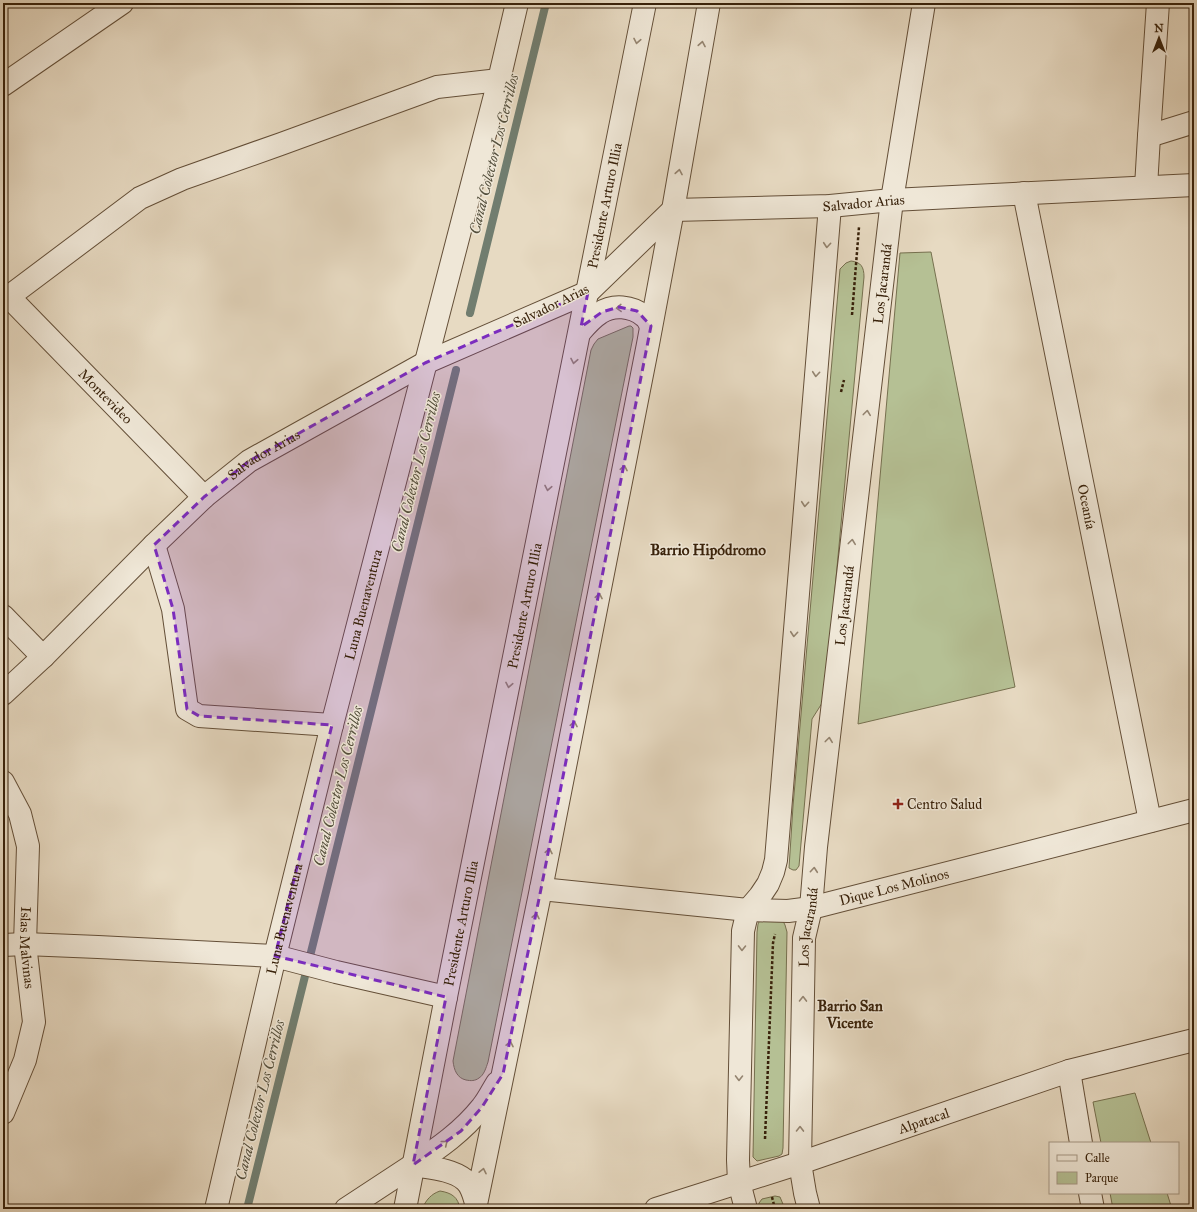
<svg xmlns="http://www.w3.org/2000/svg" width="1197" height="1212" font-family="'IM FELL Great Primer',serif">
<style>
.green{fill:#b5c094;stroke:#76704f}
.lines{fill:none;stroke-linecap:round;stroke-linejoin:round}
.stream{stroke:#717d6f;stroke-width:8}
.minor-casing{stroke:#644f38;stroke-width:24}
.tertiary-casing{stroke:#644f38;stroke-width:24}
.path{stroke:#38210a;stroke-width:2.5;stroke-dasharray:3 2;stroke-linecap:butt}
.minor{stroke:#efe7d7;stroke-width:22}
.tertiary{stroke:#efe7d7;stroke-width:22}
.oneway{stroke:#948470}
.marked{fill:#7b2cbf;fill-opacity:0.2;stroke:#7b2cbf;stroke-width:3;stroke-dasharray:8 5;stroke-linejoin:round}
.poi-dot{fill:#8f2418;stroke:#efe7d7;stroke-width:1.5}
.labels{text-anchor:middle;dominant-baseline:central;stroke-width:3;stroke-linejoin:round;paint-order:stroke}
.street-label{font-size:14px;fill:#38210a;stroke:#efe7d7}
.poi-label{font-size:14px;fill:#38210a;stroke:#efe7d7;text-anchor:start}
.water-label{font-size:15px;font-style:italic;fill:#544f3c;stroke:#efe7d7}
.neighbourhood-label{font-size:15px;font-weight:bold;fill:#38210a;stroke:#efe7d7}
</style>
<rect width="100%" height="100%" fill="#e7dac2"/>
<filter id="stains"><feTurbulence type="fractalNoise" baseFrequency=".005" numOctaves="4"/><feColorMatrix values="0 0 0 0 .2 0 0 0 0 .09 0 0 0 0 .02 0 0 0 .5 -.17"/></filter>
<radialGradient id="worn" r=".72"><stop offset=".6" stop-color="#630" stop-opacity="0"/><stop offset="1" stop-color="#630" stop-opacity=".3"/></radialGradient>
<g class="green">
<path d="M931 252 1015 687 858 724 900 253Z"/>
<path d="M851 261C861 262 864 267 864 277L827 675 824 700 812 719 799 866 796 870H793L789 868 793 806 840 269 846 263Z"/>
<path d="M629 326H631L633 328V337L488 1062C486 1068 484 1075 479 1078 475 1081 471 1081 466 1080 457 1078 454 1070 453 1061L591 350 594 344 598 339Z"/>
<path d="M760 920 783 921 785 925 787 932 783 1148 782 1154 779 1156 757 1161 753 1157 757 932 758 924Z"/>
<path d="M1135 1093 1151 1143H1101L1093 1102Z"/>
<path d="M440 1191C452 1193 458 1197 460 1209H422C426 1200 431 1194 440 1191Z"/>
<path d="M1110 1193H1167L1172 1209H1113Z"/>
<path d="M775 1196 780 1197 785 1209H759V1203L762 1199Z"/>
</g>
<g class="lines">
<g class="stream">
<path d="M470 313 546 3"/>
<path d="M247 1209 456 370"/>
</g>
<g class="minor-casing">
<g id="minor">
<path d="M3 85 122 3"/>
<path d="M1149 136 1194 122"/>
<path d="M1146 187 1149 136 1158 3"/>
<path id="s1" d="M1024 193 1150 821"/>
<path id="s2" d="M8 296 204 497"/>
<path d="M3 301 140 198 182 179 281 144 437 87 499 80"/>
<path d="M154 545 173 609 187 709 199 716 332 725"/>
<path d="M3 616 43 657"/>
<path id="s3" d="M3 694 43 657 154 545 204 497 249 461 425 363 588 292"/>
<path id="s4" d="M3 782 20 814 28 846 25 944 34 1022 25 1060 3 1113"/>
<path id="s5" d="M541 889 748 910 788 911 811 908 1194 810"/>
<path d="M3 945 25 944 98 947 275 956 336 972 446 997"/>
<path d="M1069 1071 1081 1143"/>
<path d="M1090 1193 1093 1209"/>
<path id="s6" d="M216 1209 275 956 332 725 499 80 517 3"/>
<path d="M346 1209 413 1165"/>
<path id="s7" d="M656 1209 800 1163 1069 1071 1194 1040"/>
<path d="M746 1209 739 1182 738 1160 743 931 748 910 760 896 768 884 773 872 776 860 830 206"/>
<path id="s8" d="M809 1209 805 1193 800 1163 804 938 811 908 816 847 892 200 924 3"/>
</g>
</g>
<g class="tertiary-casing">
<g id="tertiary">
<path id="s9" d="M588 292 673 210 830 206 892 200 1194 185"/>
<path d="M580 332C586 325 592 318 600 313 613 304 632 306 644 316 647 318 649 322 651 326"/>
<path d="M413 1165C439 1148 463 1131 482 1107 488 1100 492 1091 497 1083"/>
<path d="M413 1165C430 1168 452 1169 465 1180 472 1186 474 1196 476 1203"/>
<path id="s10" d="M405 1209 446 997 645 3"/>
<path d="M475 1209 541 889 648 344 673 210 709 3"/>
</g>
</g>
<g class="path">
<path d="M852 315 859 227"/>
<path d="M841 392 844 380"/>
<path d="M765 1139 773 943 775 934"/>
<path d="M772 1197 775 1209"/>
</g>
<use href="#minor" class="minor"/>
<use href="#tertiary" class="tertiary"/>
</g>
<defs><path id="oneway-chevron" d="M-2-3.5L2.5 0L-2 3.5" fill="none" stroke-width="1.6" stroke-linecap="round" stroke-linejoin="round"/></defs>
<g class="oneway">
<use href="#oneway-chevron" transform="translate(637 41) rotate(101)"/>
<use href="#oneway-chevron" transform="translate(702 44) rotate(-80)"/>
<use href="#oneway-chevron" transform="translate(679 172) rotate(-80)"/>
<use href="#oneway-chevron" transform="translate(827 245) rotate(95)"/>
<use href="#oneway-chevron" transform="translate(619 308) rotate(178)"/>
<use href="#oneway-chevron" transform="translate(574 361) rotate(101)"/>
<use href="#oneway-chevron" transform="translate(816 374) rotate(95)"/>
<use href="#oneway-chevron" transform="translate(867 413) rotate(-83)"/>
<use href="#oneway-chevron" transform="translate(624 468) rotate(-79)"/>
<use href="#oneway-chevron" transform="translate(548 488) rotate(101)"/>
<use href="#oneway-chevron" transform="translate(805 504) rotate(95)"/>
<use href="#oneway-chevron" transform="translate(852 542) rotate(-83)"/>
<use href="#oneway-chevron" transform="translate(599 596) rotate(-79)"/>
<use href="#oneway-chevron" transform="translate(794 634) rotate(95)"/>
<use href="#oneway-chevron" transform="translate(509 685) rotate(101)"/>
<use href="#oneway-chevron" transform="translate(574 724) rotate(-79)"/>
<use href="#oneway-chevron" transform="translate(829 740) rotate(-83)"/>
<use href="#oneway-chevron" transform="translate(549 851) rotate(-79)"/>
<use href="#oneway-chevron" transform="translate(814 870) rotate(-85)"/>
<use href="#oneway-chevron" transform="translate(536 916) rotate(-78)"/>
<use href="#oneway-chevron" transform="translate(742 948) rotate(91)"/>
<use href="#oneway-chevron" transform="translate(803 999) rotate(-89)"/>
<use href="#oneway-chevron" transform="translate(510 1044) rotate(-78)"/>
<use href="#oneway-chevron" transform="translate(739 1078) rotate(91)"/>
<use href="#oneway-chevron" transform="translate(800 1129) rotate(-89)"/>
<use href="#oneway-chevron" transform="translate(445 1143) rotate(-39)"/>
<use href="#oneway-chevron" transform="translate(483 1171) rotate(-78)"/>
</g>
<path class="marked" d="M588 292 581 327 602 312 619 307 637 311 651 326 541 889 503 1074 482 1107 461 1131 413 1165 446 997 275 956 332 725 199 716 187 709 173 609 154 545 204 497 249 461 425 363Z"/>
<path class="poi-dot" d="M896 798h4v4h4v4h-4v4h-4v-4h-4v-4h4z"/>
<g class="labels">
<g class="street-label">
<text stroke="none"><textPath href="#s9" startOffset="309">Salvador Arias</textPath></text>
<text stroke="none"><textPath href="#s10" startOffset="1023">Presidente Arturo Illia</textPath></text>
<text stroke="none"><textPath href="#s8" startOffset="931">Los Jacarandá</textPath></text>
<text transform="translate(551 306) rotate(-26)">Salvador Arias</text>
<text stroke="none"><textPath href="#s2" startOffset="140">Montevideo</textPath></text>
<text stroke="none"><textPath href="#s3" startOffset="355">Salvador Arias</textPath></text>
<text stroke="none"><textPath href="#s1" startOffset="320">Oceanía</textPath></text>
<text stroke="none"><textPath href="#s6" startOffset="622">Luna Buenaventura</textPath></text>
<text stroke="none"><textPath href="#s8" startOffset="607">Los Jacarandá</textPath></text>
<text stroke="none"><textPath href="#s10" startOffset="615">Presidente Arturo Illia</textPath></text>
<text stroke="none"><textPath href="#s5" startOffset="357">Dique Los Molinos</textPath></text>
<text stroke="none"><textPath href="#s6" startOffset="298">Luna Buenaventura</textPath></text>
<text stroke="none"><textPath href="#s10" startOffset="291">Presidente Arturo Illia</textPath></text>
<text stroke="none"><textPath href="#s8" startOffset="283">Los Jacarandá</textPath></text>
<text stroke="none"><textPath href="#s4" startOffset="171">Islas Malvinas</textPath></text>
<text stroke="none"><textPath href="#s7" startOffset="282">Alpatacal</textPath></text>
</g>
<g class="poi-label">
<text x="907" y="804">Centro Salud</text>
</g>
<g class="water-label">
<text transform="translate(494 154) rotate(-76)">Canal Colector Los Cerrillos</text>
<text transform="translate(416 472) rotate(-76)">Canal Colector Los Cerrillos</text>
<text transform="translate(338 786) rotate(-76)">Canal Colector Los Cerrillos</text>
<text transform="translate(260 1100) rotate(-76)">Canal Colector Los Cerrillos</text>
</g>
<g class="neighbourhood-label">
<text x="708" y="550">Barrio Hipódromo</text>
<text x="850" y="1006">Barrio San<tspan x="850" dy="17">Vicente</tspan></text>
</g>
</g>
<rect width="1197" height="1212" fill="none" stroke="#e7dac2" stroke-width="16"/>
<rect x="4" y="4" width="1189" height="1204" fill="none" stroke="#38210a" stroke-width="2"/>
<rect x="8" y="8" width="1181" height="1196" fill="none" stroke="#38210a"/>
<rect x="1049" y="1142" width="130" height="52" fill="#efe7d7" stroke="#a69885"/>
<rect x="1057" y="1155" width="20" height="6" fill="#efe7d7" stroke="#a69885"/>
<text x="1085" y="1162" font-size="12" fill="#38210a">Calle</text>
<rect x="1057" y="1172" width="20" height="12" fill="#b5c094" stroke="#a69885"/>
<text x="1085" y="1182" font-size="12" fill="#38210a">Parque</text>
<g transform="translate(1159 38)" stroke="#efe7d7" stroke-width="3" paint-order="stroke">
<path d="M0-3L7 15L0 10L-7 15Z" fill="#38210a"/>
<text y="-6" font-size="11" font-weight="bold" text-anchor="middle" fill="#38210a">N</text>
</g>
<rect width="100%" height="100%" filter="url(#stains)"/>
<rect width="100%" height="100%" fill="url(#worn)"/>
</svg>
